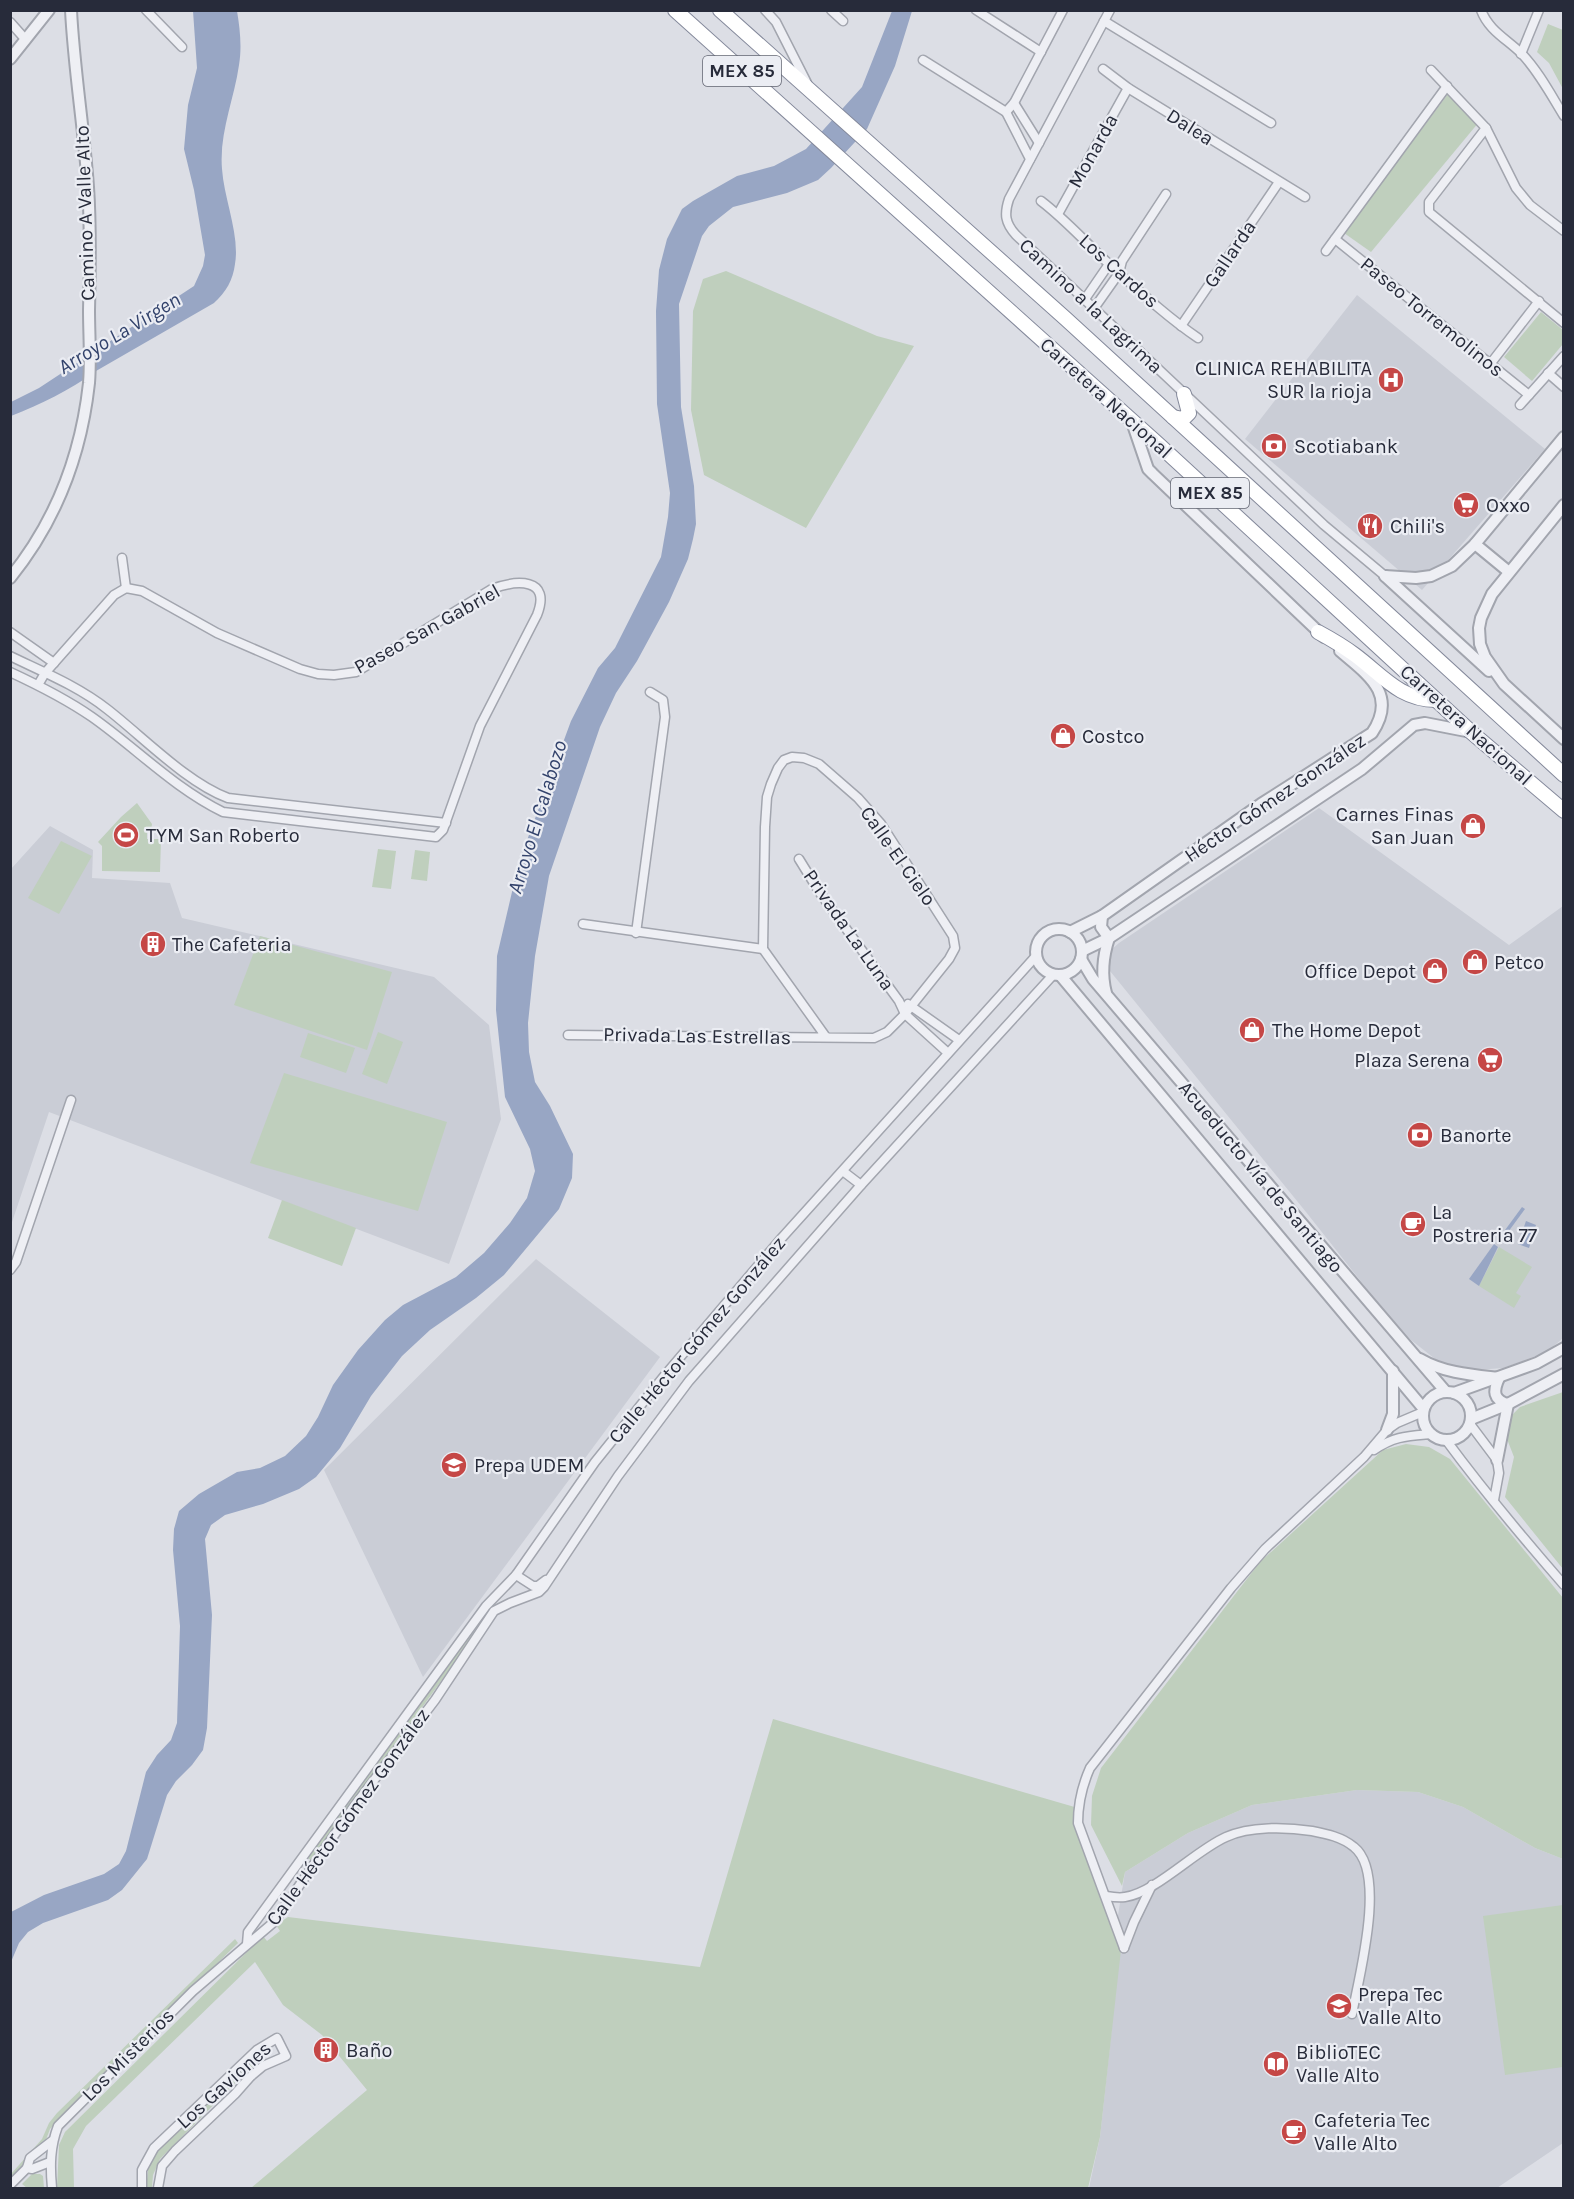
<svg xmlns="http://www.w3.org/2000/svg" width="1574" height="2199" font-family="Karla,sans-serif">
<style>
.built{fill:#cacdd6}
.green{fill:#bfcfbd}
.water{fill:#98a6c4}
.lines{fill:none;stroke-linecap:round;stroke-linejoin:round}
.minor-casing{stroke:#a2a5ae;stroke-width:11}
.tertiary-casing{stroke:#a2a5ae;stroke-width:14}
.trunk-casing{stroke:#84899b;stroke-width:16}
.minor{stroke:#eeeff4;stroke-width:8}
.tertiary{stroke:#eeeff4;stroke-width:10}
.trunk{stroke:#fff;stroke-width:14}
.labels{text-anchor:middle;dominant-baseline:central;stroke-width:4.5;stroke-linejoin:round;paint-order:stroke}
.shield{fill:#ebedf3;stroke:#626572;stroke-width:1.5}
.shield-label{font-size:18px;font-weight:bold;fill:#272b3a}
.street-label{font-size:20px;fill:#272b3a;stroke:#ebedf3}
.poi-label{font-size:20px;fill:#272b3a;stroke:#ebedf3;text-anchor:start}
.water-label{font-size:21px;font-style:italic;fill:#33436c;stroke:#ebedf3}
</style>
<rect width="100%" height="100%" fill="#dcdee5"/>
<g class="built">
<path d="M1357 295 1545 449 1422 590 1245 439Z"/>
<path d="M1319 808 1509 945 1563 906V1338L1547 1352 1503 1368 1476 1370 1439 1362 1411 1340 1378 1303 1306 1212 1110 971 1109 960 1112 949 1119 943Z"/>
<path d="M50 826 93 850 92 878 170 883 182 918 434 977 489 1025 501 1119 449 1264 49 1112 11 1225V869Z"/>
<path d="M536 1259 660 1357 423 1677 324 1470Z"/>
<path d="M1357 1790 1418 1792 1463 1807 1535 1848 1563 1859V2143L1497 2188H1089L1100 2137 1112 2027 1114 1940 1125 1872 1188 1833 1252 1805Z"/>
</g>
<g class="green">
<path d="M1548 24 1563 30V89L1549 63 1537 52Z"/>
<path d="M1448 94 1479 122 1371 252 1344 233Z"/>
<path d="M726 271 877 336 914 346 806 528 704 475 691 410 693 311 703 279Z"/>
<path d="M1541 312 1563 330V344L1532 381 1504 357Z"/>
<path d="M137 803 152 824 151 831 147 832V839H161L160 872 102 871V846L98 842 121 817Z"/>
<path d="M61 841 92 856 59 914 28 898Z"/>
<path d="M378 849 396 851 391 889 372 887Z"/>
<path d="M415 850 430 852 427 881 411 879Z"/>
<path d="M260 936 392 972 367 1050 234 1005Z"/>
<path d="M378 1032 403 1042 387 1084 362 1074Z"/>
<path d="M308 1033 355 1048 346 1073 300 1057Z"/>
<path d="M284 1073 447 1122 418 1211 250 1163Z"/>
<path d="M282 1200 356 1228 342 1266 268 1238Z"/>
<path d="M1499 1247 1532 1267 1516 1293 1521 1296 1514 1308 1479 1286Z"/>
<path d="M1563 1392V1569L1505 1497 1514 1457 1507 1439 1510 1417 1520 1407Z"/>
<path d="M1406 1444 1429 1447 1450 1459 1563 1598V1859L1535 1848 1463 1807 1418 1792 1357 1790 1252 1805 1188 1833 1125 1872 1122 1886 1091 1825 1092 1796 1101 1768 1260 1562 1383 1450Z"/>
<path d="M474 1631H477L312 1861 308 1858Z"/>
<path d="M773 1719 1078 1808 1102 1887 1122 1941 1100 2137 1088 2188H251L367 2090 322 2035 283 2005 255 1962 86 2126 73 2149 74 2188H57L59 2145 65 2132 263 1936 267 1941 280 1931 276 1925 288 1917 700 1967Z"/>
<path d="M1563 1905V2067L1505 2075 1483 1916Z"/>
<path d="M235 1939 238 1943 68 2110 50 2129 44 2145 13 2176 11 2174 42 2139 49 2123 57 2113Z"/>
<path d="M256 2056 260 2062 245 2073 160 2159 153 2175 152 2188H146L149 2162 155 2154 234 2074Z"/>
<path d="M32 2174H40L43 2176 44 2188H27L22 2184Z"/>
</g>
<g class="water">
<path d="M193 11H237C240 29 242 47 239 65 234 100 219 133 222 169 224 199 240 235 235 264 233 280 226 292 214 303L96 371C69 391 41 404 11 416V402L39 388 194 286 203 266 205 255 194 190 184 149 188 105 197 68Z"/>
<path d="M892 11H912L895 66 867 129 831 168 818 180 787 193 733 207 709 226 702 236 679 304 681 407 694 486 696 524 693 539 688 559 669 602 637 661 616 693 600 727 549 876 535 956 528 1023 529 1052 535 1082 550 1106 573 1154 572 1178 559 1209 504 1275 476 1298 430 1330 402 1356 371 1396 340 1448 316 1477 299 1489 263 1504 225 1515 211 1525 205 1539 212 1615 207 1728 203 1750 192 1765 176 1781 167 1795 147 1859 122 1890 108 1900 43 1923 28 1932 19 1943 11 1962V1912L44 1895 104 1874 119 1864 126 1851 146 1772 157 1755 171 1740 177 1723 180 1626 173 1550 174 1529 179 1511 199 1494 237 1472 260 1468 285 1456 306 1436 318 1417 333 1385 358 1350 385 1320 403 1305 456 1277 484 1253 510 1223 527 1198 535 1171 530 1149 505 1097 496 1010 497 956 519 862 571 721 598 668 615 648 661 557 668 517 670 493 657 404 656 311 659 270 667 239 682 209 693 201 737 176 774 166 806 149 862 87Z"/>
<path d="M1522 1207 1525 1209 1500 1243 1497 1241Z"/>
<path d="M1526 1221 1536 1225 1529 1248 1518 1244Z"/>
<path d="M1494 1244 1498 1247 1479 1286 1469 1279Z"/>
</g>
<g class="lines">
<g class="minor-casing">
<g id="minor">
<path d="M146 10 182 47"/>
<path d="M765 10 776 22 807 83"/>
<path d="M831 10 843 21"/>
<path d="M976 10 1041 52"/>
<path d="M1110 10 1009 199C1004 214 1005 223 1016 235L1324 525 1385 576"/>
<path d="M1481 10C1489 31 1507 39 1522 54 1539 72 1551 95 1564 116"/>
<path d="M1104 21 1271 123"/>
<path d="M10 22 26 40"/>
<path d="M1521 54 1539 10"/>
<path d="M923 60 1006 112 1014 103 1063 10"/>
<path d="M1103 69 1128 88 1305 197"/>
<path d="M1431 70 1486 128 1516 188 1530 205 1564 231"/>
<path d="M1014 103 1039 143"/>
<path d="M1006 112 1030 159"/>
<path d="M1486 128 1429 202V212L1564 323"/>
<path d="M1041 201C1066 220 1086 243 1109 264 1138 290 1167 317 1198 338"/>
<path d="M1058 214 1128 88"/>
<path d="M1335 239 1529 395"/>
<path d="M1326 251 1447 86"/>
<path d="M1085 299 1109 264H1113"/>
<path d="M1095 307 1119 273 1122 261 1166 194"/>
<path d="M1181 326 1279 182"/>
<path d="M1491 363 1539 301"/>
<path d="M1548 373 1564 387"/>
<path d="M1520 405 1564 356"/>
<path d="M122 558 126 588"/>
<path d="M10 632 54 663"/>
<path d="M10 656C43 672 78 686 107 709 142 736 187 783 228 798L446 823"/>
<path d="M10 672C38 685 66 699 92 717 136 748 174 788 223 812L436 837 443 830 480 726 537 615C552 577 516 580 492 589L356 672 334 675 318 674 300 669 217 633 142 591 126 588 114 595 45 673 38 685"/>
<path d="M799 859 820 893 899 1001 905 1014 948 1053"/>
<path d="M583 924 763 949"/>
<path d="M636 933 665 717 663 700 650 692"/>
<path d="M908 1004 959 1040"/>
<path d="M568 1035 874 1038 887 1032 905 1014 949 959 955 948 953 936 881 824 858 798 819 764 804 758 792 757 784 760 778 768 771 784 767 797 765 827 763 949 826 1037"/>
<path d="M844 1172 861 1185"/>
<path d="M10 1270 16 1262 71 1100"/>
<path d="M1470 1424 1497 1460 1499 1473 1494 1500"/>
<path d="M1446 1440C1483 1490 1523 1538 1564 1585"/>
<path d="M1374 1450C1394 1436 1408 1436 1431 1434"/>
<path d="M516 1575 533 1586H538L546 1580"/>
<path d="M1106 1896C1112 1897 1119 1898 1125 1897 1155 1893 1196 1850 1226 1837 1250 1826 1286 1827 1312 1831 1327 1834 1342 1837 1354 1847 1387 1873 1359 1977 1352 2014"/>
<path d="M247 1944 248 1932 486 1606 516 1575 595 1462 665 1375 779 1241 1036 956"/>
<path d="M1124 1948 1078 1823C1078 1803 1082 1786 1090 1768L1231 1588 1265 1549 1364 1457 1387 1430 1397 1423 1423 1412"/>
<path d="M1124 1948 1134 1922 1152 1885"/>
<path d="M27 2168 32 2169 50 2162"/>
<path d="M10 2185 27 2168 30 2158 52 2141"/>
<path d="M52 2188C50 2166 50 2147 58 2126L193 1991 274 1922 355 1805 435 1700 494 1611 510 1603 539 1592 544 1587 618 1476 689 1381 861 1185 1053 975"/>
<path d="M142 2188V2170L154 2148 257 2050 277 2038 286 2056 263 2066 250 2077 235 2094 175 2151 162 2166 158 2188"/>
</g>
</g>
<g class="tertiary-casing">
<g id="tertiary">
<path d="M10 59 49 10"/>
<path d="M1132 422 1148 469 1153 474 1324 637"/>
<path d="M1564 505 1492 594 1481 618 1479 628 1480 644 1485 657 1504 684 1564 739"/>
<path d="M1475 544 1509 572"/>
<path d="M1385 576 1416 578 1431 576 1452 566 1475 544 1564 437"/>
<path d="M1385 576 1489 671"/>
<path d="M10 578C57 520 81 456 89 383 91 359 89 334 89 310 90 269 91 228 88 187 84 128 74 70 71 10"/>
<path d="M1102 916 1101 927 1109 938C1103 956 1101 974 1106 993"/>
<circle cx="1059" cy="952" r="23"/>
<path d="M1070 932 1102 916 1261 804 1372 733C1398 694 1368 675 1340 651"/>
<path d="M1082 951 1109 938 1362 769 1414 725 1425 723 1471 732"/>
<path d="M1081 959 1093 979 1446 1392"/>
<path d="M1060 975 1423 1408"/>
<path d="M1420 1359C1444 1373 1472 1375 1499 1378 1493 1391 1493 1400 1508 1404L1497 1460"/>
<circle cx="1447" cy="1416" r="24"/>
<path d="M1454 1393 1537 1363 1564 1348"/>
<path d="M1471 1419 1508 1404 1564 1374"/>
<path d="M1387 1430 1393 1414V1371"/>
</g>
</g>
<g class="trunk-casing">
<g id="trunk">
<path d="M675 10 1158 444 1471 732 1564 811"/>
<path d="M720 10 1066 319 1564 775"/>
<path d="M1173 417 1183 419 1189 413 1184 394"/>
<path d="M1318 632C1331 639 1343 646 1355 655 1382 675 1400 700 1436 700"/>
</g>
</g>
<use href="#minor" class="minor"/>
<use href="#tertiary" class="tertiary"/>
<use href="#trunk" class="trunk"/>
</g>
<defs>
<g id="hospital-disc" transform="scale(1.35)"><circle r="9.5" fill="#c54746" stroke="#ebedf3"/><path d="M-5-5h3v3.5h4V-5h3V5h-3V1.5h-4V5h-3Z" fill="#fff"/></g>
<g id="bank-disc" transform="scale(1.35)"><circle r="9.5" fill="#c54746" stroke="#ebedf3"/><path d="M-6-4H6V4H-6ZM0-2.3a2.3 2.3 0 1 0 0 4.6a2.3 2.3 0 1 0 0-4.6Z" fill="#fff"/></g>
<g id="supermarket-disc" transform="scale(1.35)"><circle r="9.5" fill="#c54746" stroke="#ebedf3"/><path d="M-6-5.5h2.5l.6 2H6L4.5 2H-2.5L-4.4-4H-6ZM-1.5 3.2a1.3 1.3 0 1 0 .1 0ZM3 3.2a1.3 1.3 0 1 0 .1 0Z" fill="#fff"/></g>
<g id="restaurant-disc" transform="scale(1.35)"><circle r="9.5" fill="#c54746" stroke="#ebedf3"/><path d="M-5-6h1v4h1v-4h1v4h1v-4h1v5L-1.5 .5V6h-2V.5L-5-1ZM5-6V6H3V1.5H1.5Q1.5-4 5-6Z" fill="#fff"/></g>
<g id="shop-disc" transform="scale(1.35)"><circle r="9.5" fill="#c54746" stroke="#ebedf3"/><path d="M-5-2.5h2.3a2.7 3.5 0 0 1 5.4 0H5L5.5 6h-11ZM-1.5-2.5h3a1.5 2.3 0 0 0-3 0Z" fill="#fff"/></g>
<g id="stadium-disc" transform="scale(1.35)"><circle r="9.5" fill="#c54746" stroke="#ebedf3"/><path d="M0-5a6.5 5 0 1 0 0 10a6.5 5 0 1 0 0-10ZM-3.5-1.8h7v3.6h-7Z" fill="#fff"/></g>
<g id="building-disc" transform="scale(1.35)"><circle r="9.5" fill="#c54746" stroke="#ebedf3"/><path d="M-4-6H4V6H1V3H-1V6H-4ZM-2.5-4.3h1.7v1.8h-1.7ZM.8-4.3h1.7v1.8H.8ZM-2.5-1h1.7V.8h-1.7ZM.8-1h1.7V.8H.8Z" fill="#fff"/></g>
<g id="cafe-disc" transform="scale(1.35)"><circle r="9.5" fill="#c54746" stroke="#ebedf3"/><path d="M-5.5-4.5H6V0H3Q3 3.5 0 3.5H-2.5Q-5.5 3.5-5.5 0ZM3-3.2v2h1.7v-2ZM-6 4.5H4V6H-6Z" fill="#fff"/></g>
<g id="school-disc" transform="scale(1.35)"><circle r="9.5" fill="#c54746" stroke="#ebedf3"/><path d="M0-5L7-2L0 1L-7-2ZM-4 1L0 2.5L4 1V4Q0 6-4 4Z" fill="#fff"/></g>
<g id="library-disc" transform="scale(1.35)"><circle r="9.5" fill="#c54746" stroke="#ebedf3"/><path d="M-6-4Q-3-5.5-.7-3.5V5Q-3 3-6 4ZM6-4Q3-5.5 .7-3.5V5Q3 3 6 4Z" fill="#fff"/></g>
</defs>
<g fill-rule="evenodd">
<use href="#hospital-disc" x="1391" y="380"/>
<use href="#bank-disc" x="1274" y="446"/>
<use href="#supermarket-disc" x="1466" y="505"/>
<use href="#restaurant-disc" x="1370" y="526"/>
<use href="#shop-disc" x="1063" y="736"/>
<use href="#shop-disc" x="1473" y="826"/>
<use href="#stadium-disc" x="126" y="835"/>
<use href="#building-disc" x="153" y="944"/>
<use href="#shop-disc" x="1475" y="962"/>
<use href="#shop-disc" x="1435" y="971"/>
<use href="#shop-disc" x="1252" y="1030"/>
<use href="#supermarket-disc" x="1490" y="1060"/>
<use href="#bank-disc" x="1420" y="1135"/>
<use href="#cafe-disc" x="1413" y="1224"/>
<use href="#school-disc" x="454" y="1465"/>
<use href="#school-disc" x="1339" y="2006"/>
<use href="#building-disc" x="326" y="2050"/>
<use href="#library-disc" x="1276" y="2064"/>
<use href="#cafe-disc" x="1294" y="2132"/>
</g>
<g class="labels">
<g class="shield">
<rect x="703" y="56" width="78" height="30" rx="4.5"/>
<rect x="1171" y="478" width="78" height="30" rx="4.5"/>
</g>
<g class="shield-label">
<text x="742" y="71">MEX 85</text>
<text x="1210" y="493">MEX 85</text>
</g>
<g class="street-label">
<text transform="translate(1190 127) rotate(32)">Dalea</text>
<text transform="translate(1093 151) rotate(-61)">Monarda</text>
<text transform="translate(85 213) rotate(-92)">Camino A Valle Alto</text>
<text transform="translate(1230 254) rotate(-56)">Gallarda</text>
<text transform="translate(1119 271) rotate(42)">Los Cardos</text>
<text transform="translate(1091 306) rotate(43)">Camino a la Lagrima</text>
<text transform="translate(1432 317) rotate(39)">Paseo Torremolinos</text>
<text transform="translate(1106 398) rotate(42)">Carretera Nacional</text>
<text transform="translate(427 629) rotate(-29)">Paseo San Gabriel</text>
<text transform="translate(1466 725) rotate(42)">Carretera Nacional</text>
<text transform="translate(1275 798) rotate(-34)">Héctor Gómez González</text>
<text transform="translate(898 856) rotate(55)">Calle El Cielo</text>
<text transform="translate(849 930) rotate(55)">Privada La Luna</text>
<text transform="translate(697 1036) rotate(1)">Privada Las Estrellas</text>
<text transform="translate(1261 1177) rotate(50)">Acueducto Vía de Santiago</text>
<text transform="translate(697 1340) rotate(-50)">Calle Héctor Gómez González</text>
<text transform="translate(348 1817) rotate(-54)">Calle Héctor Gómez González</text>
<text transform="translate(128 2055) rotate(-45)">Los Misterios</text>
<text transform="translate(224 2085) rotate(-42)">Los Gaviones</text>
</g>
<g class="poi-label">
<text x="1372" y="368" text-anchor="end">CLINICA REHABILITA<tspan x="1372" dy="23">SUR la rioja</tspan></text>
<text x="1294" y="446">Scotiabank</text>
<text x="1486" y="505">Oxxo</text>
<text x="1390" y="526">Chili's</text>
<text x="1082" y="736">Costco</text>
<text x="1454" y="814" text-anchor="end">Carnes Finas<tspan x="1454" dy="23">San Juan</tspan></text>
<text x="146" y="835">TYM San Roberto</text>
<text x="172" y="944">The Cafeteria</text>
<text x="1494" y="962">Petco</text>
<text x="1416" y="971" text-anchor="end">Office Depot</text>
<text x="1272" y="1030">The Home Depot</text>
<text x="1470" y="1060" text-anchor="end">Plaza Serena</text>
<text x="1440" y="1135">Banorte</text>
<text x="1432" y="1212">La<tspan x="1432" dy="23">Postreria 77</tspan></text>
<text x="474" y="1465">Prepa UDEM</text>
<text x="1358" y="1994">Prepa Tec<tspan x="1358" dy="23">Valle Alto</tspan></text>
<text x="346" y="2050">Baño</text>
<text x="1296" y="2052">BiblioTEC<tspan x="1296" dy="23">Valle Alto</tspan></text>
<text x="1314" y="2120">Cafeteria Tec<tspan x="1314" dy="23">Valle Alto</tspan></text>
</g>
<g class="water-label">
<text transform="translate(119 333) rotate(-31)">Arroyo La Virgen</text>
<text transform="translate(537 817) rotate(-73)">Arroyo El Calabozo</text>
</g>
</g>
<rect width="1574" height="2199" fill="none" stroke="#272b3a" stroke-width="24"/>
</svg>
